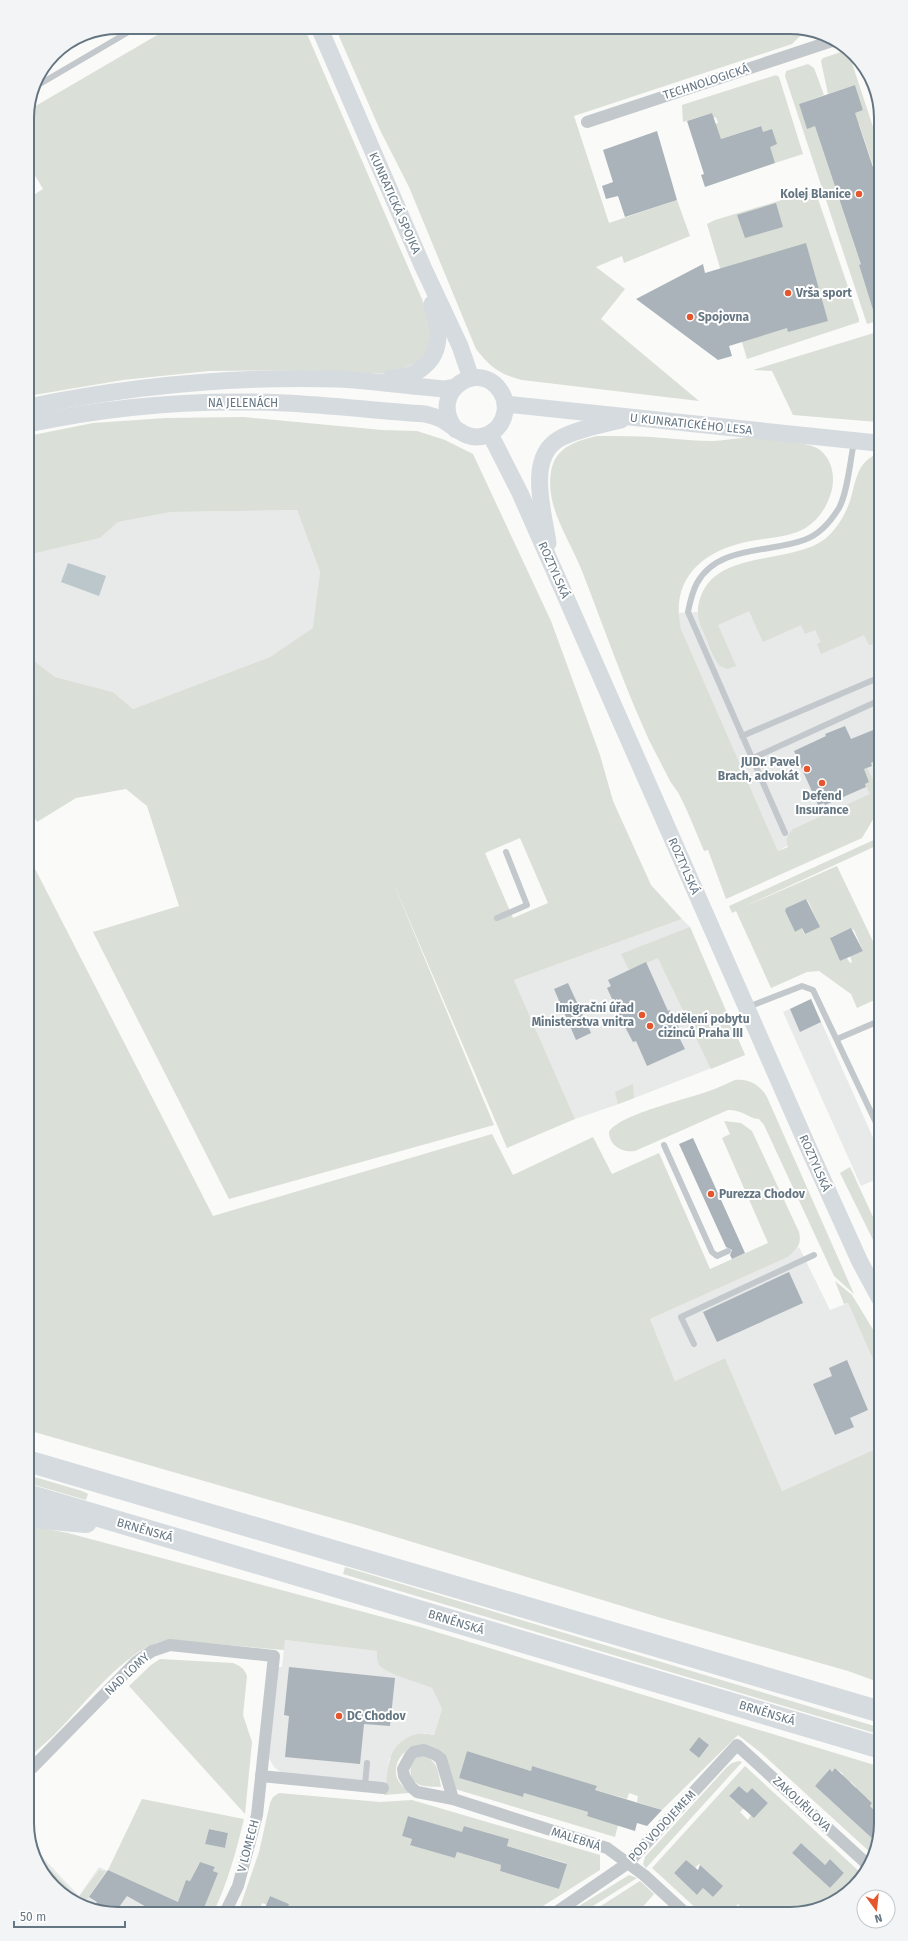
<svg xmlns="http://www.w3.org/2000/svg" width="908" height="1941" font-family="'Fira Sans',sans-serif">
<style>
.built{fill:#e8e9e9}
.green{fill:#dadfd7;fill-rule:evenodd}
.water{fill:#bbc7cb}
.building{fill:#aab3b9}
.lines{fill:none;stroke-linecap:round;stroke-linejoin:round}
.lane{stroke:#c3c8cc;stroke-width:6}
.street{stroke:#c3c8cc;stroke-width:12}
.secondary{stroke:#d6dbdf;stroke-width:17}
.highway{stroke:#d6dbdf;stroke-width:22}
.poi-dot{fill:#e4572e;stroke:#fff;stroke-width:1.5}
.labels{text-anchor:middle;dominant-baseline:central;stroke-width:4;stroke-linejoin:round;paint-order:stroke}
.street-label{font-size:12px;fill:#657683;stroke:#fff}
.poi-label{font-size:12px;font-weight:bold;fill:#657683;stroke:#fff;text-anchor:start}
.rim{fill:none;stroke:#657683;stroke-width:2}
</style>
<rect width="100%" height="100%" fill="#fafaf8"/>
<g class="built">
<path d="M297 510 320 572 314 628 270 657 133 709 113 692 55 677 29 657 28 555 100 538 118 522 171 512Z"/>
<path d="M810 564 878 613V795L778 851 681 629 677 613 698 612Z"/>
<path d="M682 919 690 927 745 1055 619 1104 575 1119 514 980Z"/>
<path d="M811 999 879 1151V1178L861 1186 783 1012Z"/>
<path d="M799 1247 830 1310 848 1303 880 1375V1447L782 1491 725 1358 675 1381 650 1319 788 1257Z"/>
<path d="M285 1640 378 1651 398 1675 432 1688 442 1709 434 1735 424 1733 389 1759 387 1782 284 1773 279 1771 274 1767 269 1758 278 1667H282Z"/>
<path d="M32 1846 79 1896 99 1867 202 1913 112 1914 83 1903 89 1897 106 1871 99 1870 78 1899 32 1850Z"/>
</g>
<g class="green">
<path d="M171 27H304L431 320 429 348 418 362 389 374 304 370 209 371 123 380 28 396 27 199 43 189 27 162V111Z"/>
<path d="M335 27H796L805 31 792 44 574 116 609 223 677 200 690 236 624 263 622 256 596 267 625 289 601 319 699 401 522 380C499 374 490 367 476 349L409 187 380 130Z"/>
<path d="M844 51 849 54 876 136V174L859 124 854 126 850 114 863 110 855 85 828 94 821 61 823 58Z"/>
<path d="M808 64 814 68 824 95 799 104 807 128 818 125 864 263 859 265 871 303 877 302V321L867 324 785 76 786 71Z"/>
<path d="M776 75 779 77 803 154 775 163 760 126 721 139 715 124 718 123 716 117 713 118 712 113 683 122 682 105Z"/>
<path d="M815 190 859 319V322L747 359 707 224 715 220Z"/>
<path d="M877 332V422L793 415 772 371 753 370Z"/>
<path d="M243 417 382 430 417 431 445 440 473 454 551 621 600 755 613 801 651 885 682 919 514 980 575 1119 507 1148 392 880 494 1125 229 1199 93 932 179 906 147 806 126 789 76 798 37 822 29 807V657L55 677 113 692 133 709 270 657 313 628 320 572 297 510 171 512 118 522 100 538 28 555V436L93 423 166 418ZM520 838 548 903 513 918 485 853Z"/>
<path d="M597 436C619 436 642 436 664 438 680 439 696 441 712 441 723 441 734 438 745 438 760 438 805 441 817 448 832 457 836 477 831 493 826 509 817 522 802 530 785 538 764 538 746 542 700 552 670 581 681 629L778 851 788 847C785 839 788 835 793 829L870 794 865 784 869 782 863 767 867 768 878 788V811L862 838 726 899 708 850 704 851C696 832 689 814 680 796 677 790 673 786 670 781 663 767 656 754 649 740 624 685 604 628 582 571 570 540 545 507 551 472 555 447 576 441 597 436Z"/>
<path d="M877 454 878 644 869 645 864 635 821 654 817 644 821 642 815 630 805 634 801 625 763 642 749 611 718 625 736 666 727 669 720 666C712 657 708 642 703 631 697 619 696 608 701 596 718 549 791 565 825 539 837 529 845 515 850 501 856 482 856 463 877 454Z"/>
<path d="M878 838V845L739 909 837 866 879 954V998L857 1008 851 994 819 971 807 972 771 988 736 911 732 913 729 906ZM806 899 808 901 817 921 805 927 807 933 804 934 802 928 795 932 785 911 786 908ZM851 929 854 930 863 951 850 956 852 962 850 963 847 958 840 961 831 940V937Z"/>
<path d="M29 857 213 1216 492 1134 513 1175 593 1137 612 1174 659 1153 710 1269 768 1243 722 1138 730 1134 724 1121 741 1123 752 1131 799 1232C802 1245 797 1249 788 1257L650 1319 675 1381 725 1358 782 1491 880 1447 881 1683 848 1671 658 1617 360 1526 31 1431Z"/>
<path d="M690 927 745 1055 711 1069 658 958 629 970 621 954Z"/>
<path d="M735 1080C749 1078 760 1085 767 1097L854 1294 834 1276 764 1125 759 1119C750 1119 741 1109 728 1110L635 1151C622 1153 609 1145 609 1132 618 1115 687 1099 706 1092 716 1089 725 1084 735 1080Z"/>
<path d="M633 1084 634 1098 618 1104 615 1092Z"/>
<path d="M850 1167 879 1230V1252L840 1173Z"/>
<path d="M835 1281 852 1295 880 1341V1375L848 1303 844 1304Z"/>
<path d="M31 1476 82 1491 88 1494 86 1500 31 1484Z"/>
<path d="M31 1526 68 1533 420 1627 881 1767V1817L870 1806 872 1803 867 1798 849 1817 875 1841 871 1853 760 1752 738 1735 662 1810 637 1802 638 1796 629 1793 627 1799 595 1790 596 1786 532 1766 531 1771 467 1751 459 1778 523 1797 524 1793 588 1812 587 1816 618 1825 615 1837 455 1789 443 1754 412 1748C400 1753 393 1765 397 1778 399 1783 406 1789 409 1793L384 1795C389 1774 385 1752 405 1739 414 1733 423 1733 434 1735L442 1709 432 1688C420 1683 388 1674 380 1666 377 1662 377 1656 377 1651L285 1640 284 1650 169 1640C128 1644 83 1707 54 1735 47 1742 39 1748 32 1755ZM699 1737 709 1745 699 1758 689 1750ZM835 1768 843 1774 839 1778 847 1785 851 1782 856 1787 853 1791 855 1793 840 1809 815 1786 830 1770 832 1772Z"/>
<path d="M345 1567 881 1728V1735L343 1574Z"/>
<path d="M160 1659 233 1663C240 1666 245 1669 247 1676L243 1715 252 1742 245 1814 129 1686 151 1665Z"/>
<path d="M424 1756C439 1762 438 1772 441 1787 434 1786 424 1788 418 1784 407 1778 409 1763 418 1757Z"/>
<path d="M739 1761 742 1762 646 1868 643 1864 645 1857 727 1767 732 1763Z"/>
<path d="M745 1766 863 1875 862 1878 819 1909 744 1910 738 1904 733 1910H698L652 1868ZM739 1786 745 1791 735 1802 729 1796ZM752 1788 768 1803 754 1817 751 1815 748 1820 740 1812 744 1808 738 1803ZM801 1843 810 1851 800 1861 792 1853ZM830 1859 844 1873 830 1888 816 1875ZM686 1860 695 1868 699 1864 713 1877 697 1895 674 1873ZM715 1879 722 1886 713 1897 705 1890Z"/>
<path d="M279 1793 380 1802 412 1800 600 1855V1870L535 1911H469L467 1908 461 1911 286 1913 289 1904 270 1896 267 1905 262 1903 258 1913H238L259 1852 270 1803 273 1797ZM409 1816 462 1833 465 1826 509 1839 507 1846 566 1863 559 1889 500 1871 501 1865 457 1852 455 1858 410 1844 412 1839 402 1836Z"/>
<path d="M142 1799 244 1819C236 1851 228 1883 213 1913H202L108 1870ZM209 1829 228 1833 225 1848 205 1844ZM199 1863 215 1867 213 1871 217 1873 205 1906 180 1897 186 1880 190 1881Z"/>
<path d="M43 1862 78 1898 99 1870 106 1871 89 1897 83 1903 62 1895 40 1864Z"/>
<path d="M629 1875 637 1878 585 1911H571Z"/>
<path d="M640 1881 654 1894 640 1910 593 1911Z"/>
</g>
<path class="water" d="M68 563 106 576 99 596 61 582Z"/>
<g class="building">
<path d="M855 85 863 110 855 113 876 176 877 312 874 313 859 265 861 264 815 126 807 129 799 104Z"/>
<path d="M712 113 721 139 761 126 763 132 772 129 777 144 770 147 775 163 705 187 701 175 704 174 687 121Z"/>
<path d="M657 131 677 200 625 217 618 196 606 199 602 186 613 182 603 150Z"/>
<path d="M776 203 783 227 745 238 737 215Z"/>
<path d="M806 243 828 321 788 332 787 328 729 346 732 356 718 360 636 299 703 264 705 273Z"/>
<path d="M845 726 851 739 878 728V760L871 763 872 766 864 769 869 782 865 784 866 787 825 805 824 803 818 805 794 751 826 736 825 734Z"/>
<path d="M806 899 820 927 805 934 802 928 795 932 785 911 786 908Z"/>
<path d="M851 928 863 951 840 961 830 938Z"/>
<path d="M646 962 668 1011 670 1010 678 1026 682 1036 679 1037 685 1049 647 1066 636 1041 633 1042 625 1027 607 988 611 986 608 980Z"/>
<path d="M568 983 591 1033 576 1040 554 989Z"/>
<path d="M811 999 821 1022 800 1032 790 1009Z"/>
<path d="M693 1138 745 1253 732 1259 730 1255 732 1250 726 1247 679 1144Z"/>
<path d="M789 1272 803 1303 717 1342 703 1312Z"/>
<path d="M847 1360 868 1410 850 1418 854 1427 835 1435 813 1384 832 1376 829 1368Z"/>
<path d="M289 1667 395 1678 390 1726 364 1724 360 1764 285 1757 289 1716 284 1715Z"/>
<path d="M699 1737 709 1745 699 1758 689 1750Z"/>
<path d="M467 1751 531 1771 532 1766 597 1786 595 1790 662 1810 647 1826 637 1823 635 1831 587 1816 588 1812 524 1793 523 1797 459 1778Z"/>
<path d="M835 1768 872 1803 870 1806 881 1817V1823L875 1841 815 1786 830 1769 832 1772Z"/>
<path d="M739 1786 747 1793 752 1788 768 1803 754 1818 729 1796Z"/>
<path d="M408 1816 462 1832 464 1826 509 1839 507 1846 567 1864 559 1889 500 1871 501 1865 457 1852 455 1858 410 1845 412 1839 402 1836Z"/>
<path d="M209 1829 228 1833 225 1848 205 1844Z"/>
<path d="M801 1843 825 1865 830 1859 844 1873 830 1888 792 1853Z"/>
<path d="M686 1860 698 1870 700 1865 723 1886 713 1897 703 1888 697 1895 674 1873Z"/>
<path d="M200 1862 215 1867 213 1871 218 1873 202 1913H157L127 1896 114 1914H112L94 1907 97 1902 89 1897 108 1870 178 1902 186 1880 190 1881Z"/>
<path d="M270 1896 289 1904 286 1913H263Z"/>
</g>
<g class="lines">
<g class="lane">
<path d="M33 88 137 27"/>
<path d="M742 736 878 678"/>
<path d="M751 759 878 701"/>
<path d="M785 833 688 612C690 602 692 592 697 583 718 545 770 553 804 540 819 535 831 521 839 508 848 491 850 461 854 442"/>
<path d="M497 918 527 905 506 852"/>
<path d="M748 1007 802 986 813 990 879 1129"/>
<path d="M837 1039 879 1021"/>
<path d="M664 1145 712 1252 717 1256 728 1251"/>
<path d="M694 1344 681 1317 814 1255"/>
<path d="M365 1786 367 1763"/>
</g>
<g class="street">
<path d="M587 122 832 41"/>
<path d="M32 1768 136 1662 152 1651 170 1645 274 1656 257 1815 238 1886 225 1913"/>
<path d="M261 1776 383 1788"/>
<path d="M453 1799 441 1759 436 1755 424 1750 414 1752 410 1756 403 1769 404 1776 411 1787 417 1792 453 1799 607 1848 644 1875 682 1910"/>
<path d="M558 1911 628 1863 737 1745 867 1864"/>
</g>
<g class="secondary">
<path d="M319 27 423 267 460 346 471 378"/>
<path d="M391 378C415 378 437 363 438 337 439 326 435 314 432 304"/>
<path d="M505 404 877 443"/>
<path d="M28 407C130 386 234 376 338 379 373 381 409 386 444 389L455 387"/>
<path d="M28 424C112 406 198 399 284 403 331 405 378 411 425 414 432 416 437 417 443 420 457 429 468 442 487 435 496 431 503 423 505 412 506 405 505 398 501 392 480 357 426 392 456 430"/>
<path d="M490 434 520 493 808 1147 860 1262 880 1299"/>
<path d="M548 543C544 513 526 458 559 439 577 429 601 425 621 420"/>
</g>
<g class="highway">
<path d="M31 1462 881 1712"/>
<path d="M31 1496 881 1748"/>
<path d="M31 1517 86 1522"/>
</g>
</g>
<g class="poi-dot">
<circle cx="859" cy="194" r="4"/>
<circle cx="788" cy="293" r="4"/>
<circle cx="690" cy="317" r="4"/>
<circle cx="807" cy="769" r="4"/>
<circle cx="822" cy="783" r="4"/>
<circle cx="642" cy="1015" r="4"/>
<circle cx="650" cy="1026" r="4"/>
<circle cx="711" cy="1194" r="4"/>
<circle cx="339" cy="1716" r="4"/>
</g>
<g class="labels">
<g class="street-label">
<text transform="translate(706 82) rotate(-18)">TECHNOLOGICKÁ</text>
<text transform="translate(395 203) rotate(66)">KUNRATICKÁ SPOJKA</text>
<text x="243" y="403">NA JELENÁCH</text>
<text transform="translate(691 424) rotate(6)">U KUNRATICKÉHO LESA</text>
<text transform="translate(554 570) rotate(66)">ROZTYLSKÁ</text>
<text transform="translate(684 866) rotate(66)">ROZTYLSKÁ</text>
<text transform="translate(815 1163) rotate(66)">ROZTYLSKÁ</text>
<text transform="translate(145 1530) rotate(16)">BRNĚNSKÁ</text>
<text transform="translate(456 1622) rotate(17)">BRNĚNSKÁ</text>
<text transform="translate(127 1674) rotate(-43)">NAD LOMY</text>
<text transform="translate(767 1713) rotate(17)">BRNĚNSKÁ</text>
<text transform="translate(802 1804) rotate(43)">ZAKOUŘILOVA</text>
<text transform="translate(662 1826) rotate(-47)">POD VODOJEMEM</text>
<text transform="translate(576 1839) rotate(18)">MALEBNÁ</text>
<text transform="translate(248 1846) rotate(-75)">V LOMECH</text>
</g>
<g class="poi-label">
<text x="851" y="194" text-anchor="end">Kolej Blanice</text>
<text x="796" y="293">Vrša sport</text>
<text x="698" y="317">Spojovna</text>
<text x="799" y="762" text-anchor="end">JUDr. Pavel<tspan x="799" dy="14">Brach, advokát</tspan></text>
<text x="822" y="796" text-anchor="middle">Defend<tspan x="822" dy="14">Insurance</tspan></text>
<text x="634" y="1008" text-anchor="end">Imigrační úřad<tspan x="634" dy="14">Ministerstva vnitra</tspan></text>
<text x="658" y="1019">Oddělení pobytu<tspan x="658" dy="14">cizinců Praha III</tspan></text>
<text x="719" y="1194">Purezza Chodov</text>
<text x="347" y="1716">DC Chodov</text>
</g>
</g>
<path d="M0 0H908V1941H0ZM118 34H790A84 84 0 0 1 874 118V1823A84 84 0 0 1 790 1907H118A84 84 0 0 1 34 1823V118A84 84 0 0 1 118 34Z" fill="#f3f4f5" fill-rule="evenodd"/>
<path class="rim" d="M118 34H790A84 84 0 0 1 874 118V1823A84 84 0 0 1 790 1907H118A84 84 0 0 1 34 1823V118A84 84 0 0 1 118 34Z"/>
<g transform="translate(876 1909) rotate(165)"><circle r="19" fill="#ffffff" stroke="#c1c8cd"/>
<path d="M0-3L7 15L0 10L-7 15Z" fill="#e4572e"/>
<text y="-6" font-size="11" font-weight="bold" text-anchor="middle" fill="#657683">N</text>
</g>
<path d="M14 1921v6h111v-6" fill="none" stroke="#657683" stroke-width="2"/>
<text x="20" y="1921" font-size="12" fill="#657683" stroke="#ffffff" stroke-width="3" paint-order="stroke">50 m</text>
</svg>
